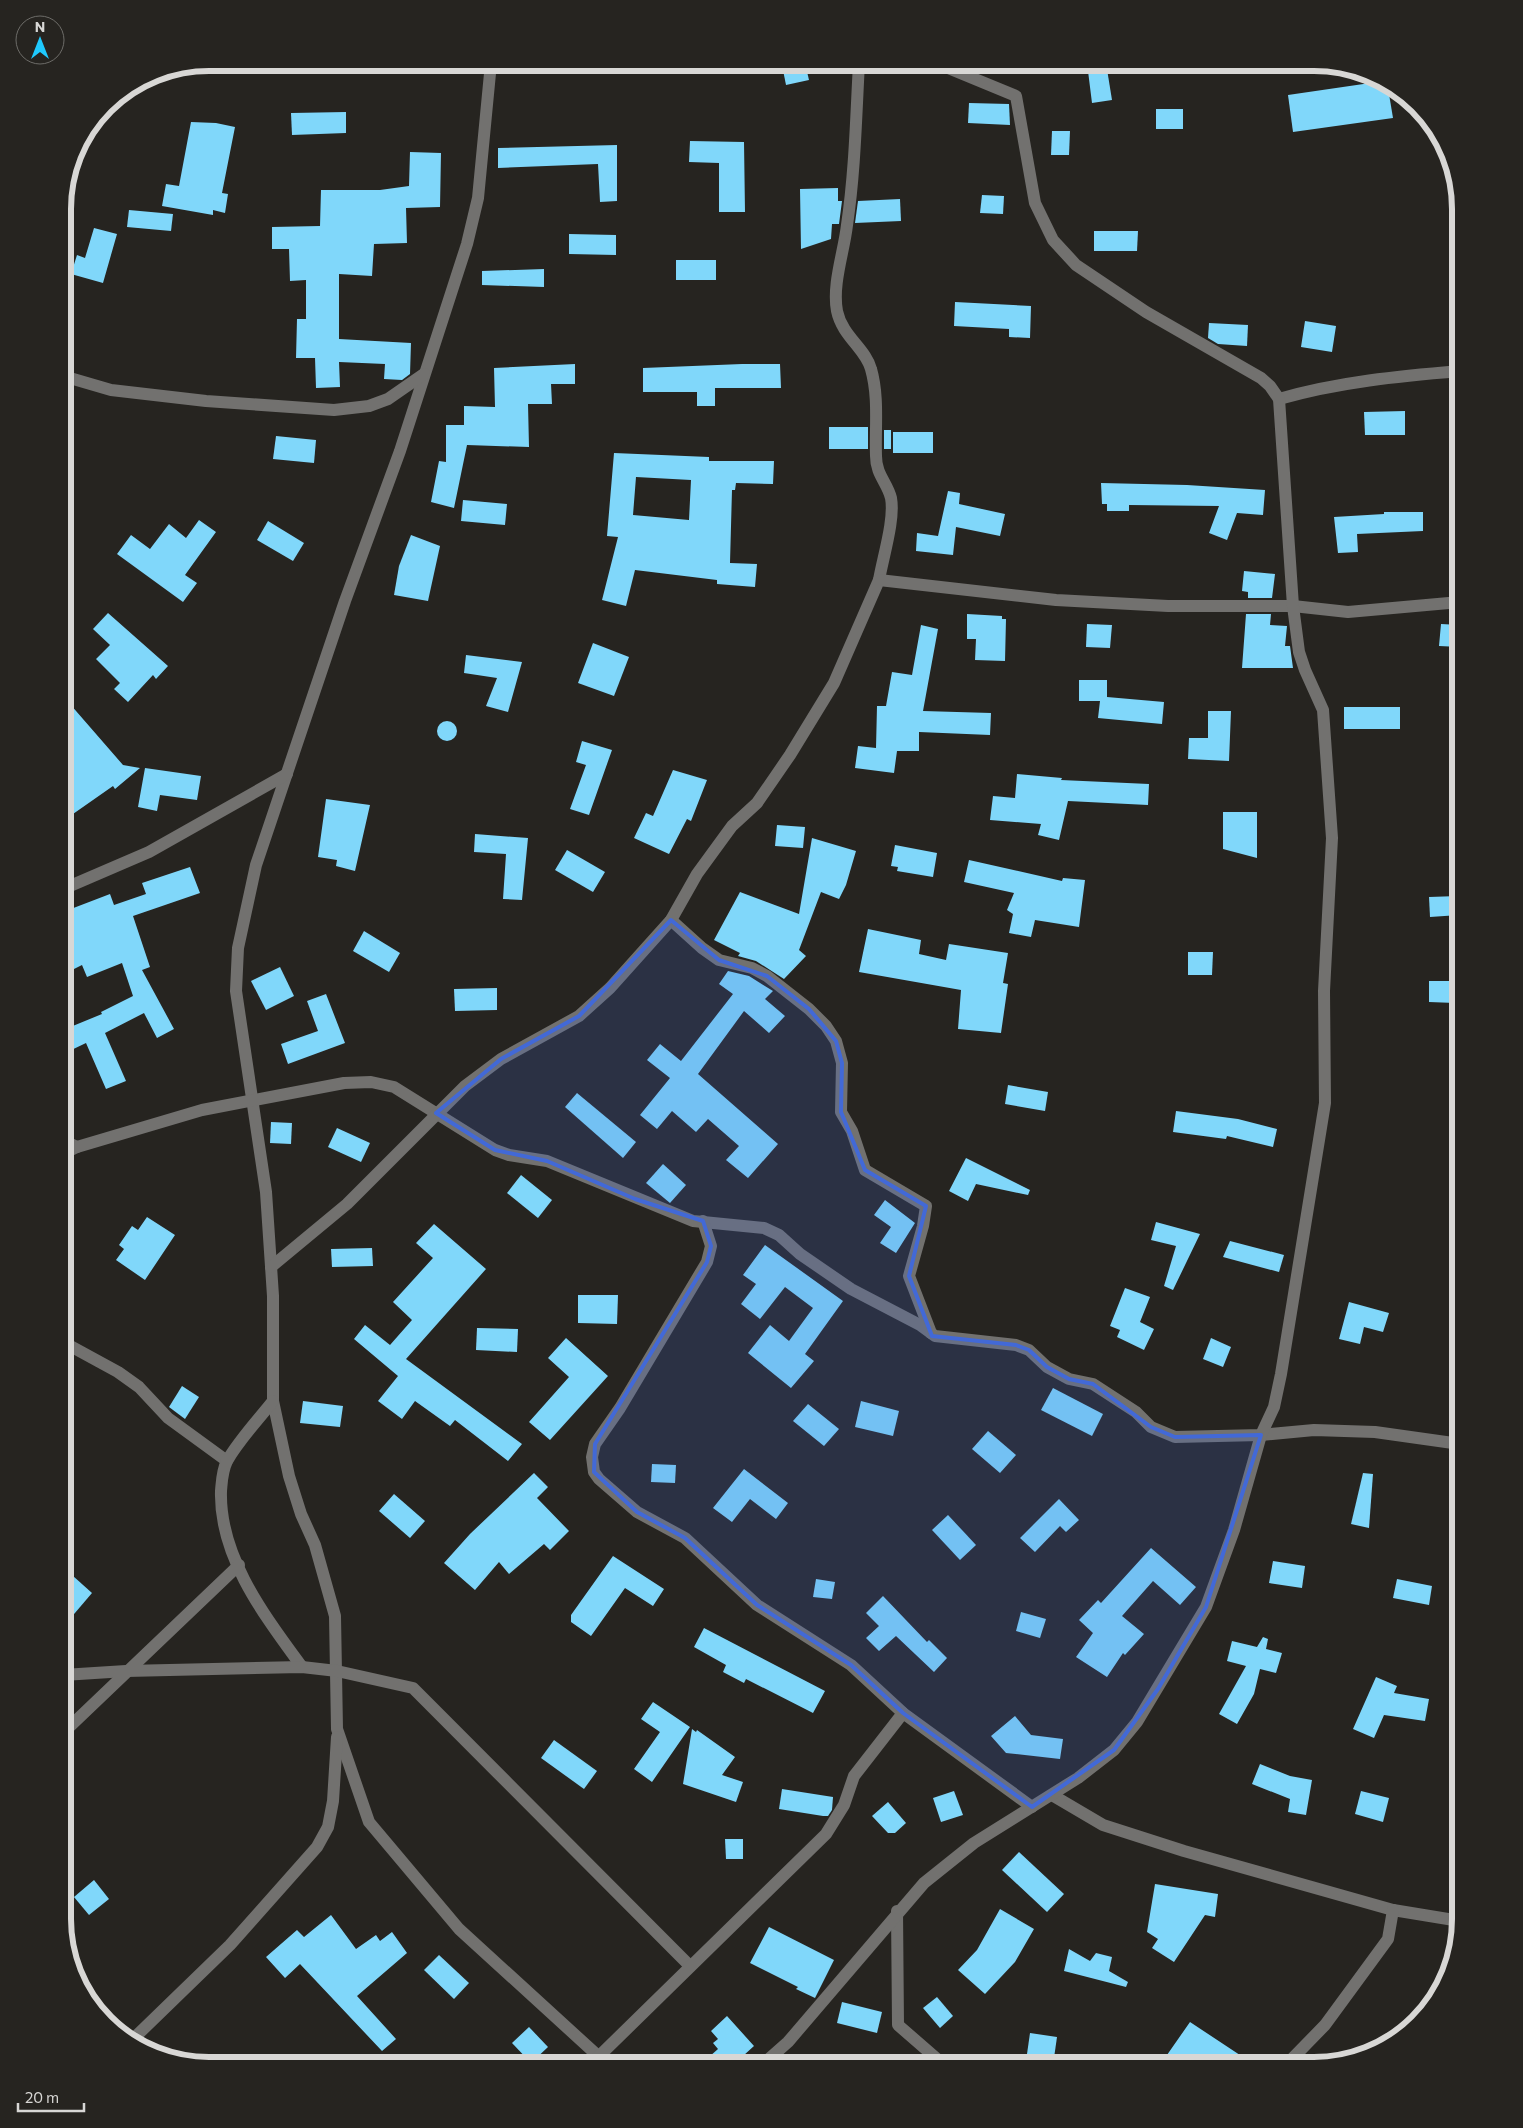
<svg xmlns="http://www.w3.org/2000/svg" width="1523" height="2128" font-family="Commissioner,sans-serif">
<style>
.building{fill:#80d7fa;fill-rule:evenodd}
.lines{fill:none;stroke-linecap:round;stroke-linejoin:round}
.minor{stroke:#72716f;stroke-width:12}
.marked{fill:#4269d7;fill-opacity:0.2;stroke:#4269d7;stroke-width:4;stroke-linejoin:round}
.rim{fill:none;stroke:#d8d7d5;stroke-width:6}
</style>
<rect width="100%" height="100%" fill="#262420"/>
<g class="building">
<path d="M795 63H805L809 80 786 85 782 65Z"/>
<path d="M1087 63H1106L1112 100 1092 103Z"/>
<path d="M1384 81 1387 82 1393 118 1293 132 1288 95Z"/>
<path d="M969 103 1009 104 1010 125 968 123Z"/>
<rect x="1156" y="109" width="27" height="20"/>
<path d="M346 112V133L292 135 291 113Z"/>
<path d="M191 122 216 123 235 127 222 193 228 194 225 213 213 210V215L162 206 166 184 179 186Z"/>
<path d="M1052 131H1070L1069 155H1051Z"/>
<path d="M690 141 744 142 745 212H719V163L689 162Z"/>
<path d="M617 145V201L600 202 598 164 498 168V148Z"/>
<path d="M410 152 441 153 440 207 406 208 407 243 374 244 372 276 339 274V339L411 343 410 374 402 380 384 379 385 364 339 362 340 387 316 388 315 358H296L297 319H306V280L290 281 289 249H272V227L320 226 321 190H380L409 186Z"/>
<path d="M838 188V201H842L839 224H832L831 239 801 249 800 189Z"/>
<path d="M982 195 1004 196 1003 214 980 213Z"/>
<path d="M900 199 901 221 855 223 858 201Z"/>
<path d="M129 210 173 214 171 231 127 227Z"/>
<path d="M94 228 117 234 103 283 71 274 77 255 85 258Z"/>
<path d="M1094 231H1138L1137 251H1094Z"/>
<path d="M569 234 616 235V255L569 254Z"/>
<rect x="676" y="260" width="40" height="20"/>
<path d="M544 269V287L482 285V271Z"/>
<path d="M955 302 1031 306 1030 338 1009 337V329L954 326Z"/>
<path d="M1305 321 1336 326 1332 352 1301 347Z"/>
<path d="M1209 323 1248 325 1247 346 1218 344 1208 338Z"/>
<path d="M575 364V384H551L552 404H528L529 447 467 445 454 508 431 502 439 461 446 462V425H464V406L495 407 494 368Z"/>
<path d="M742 364H780L781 388H715V406H697V392H643V368Z"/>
<path d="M1405 411V435H1365L1364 412Z"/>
<rect x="829" y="427" width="39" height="22"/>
<rect x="884" y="430" width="7" height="19"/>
<rect x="893" y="432" width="40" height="21"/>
<path d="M276 436 316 440 314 463 273 459Z"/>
<path d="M614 453 709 457V461H774L773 484 736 483 735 490H732L730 563 757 564 755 587 717 584V580L635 570 626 606 602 600 618 537 607 536ZM636 477 691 480 689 520 633 515Z"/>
<path d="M1101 483 1187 485 1265 490 1263 515 1237 513 1227 540 1209 533 1219 506 1129 505V511H1107V504H1102Z"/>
<path d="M948 491 960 493 959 504 1005 514 1000 536 956 527 953 555 916 551 917 533 938 536Z"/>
<path d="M463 500 507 504 505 525 461 521Z"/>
<path d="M1384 512H1423V531L1357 534 1358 552 1338 553 1334 517 1384 514Z"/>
<path d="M199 520 216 532 185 575 197 583 183 602 117 554 131 535 150 549 169 524 186 538Z"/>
<path d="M268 521 304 543 293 561 257 540Z"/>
<path d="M411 535 440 546 428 601 394 595 399 566Z"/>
<path d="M1244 571 1275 574 1272 598H1248V592L1242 591Z"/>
<path d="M108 613 168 666 156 679 153 675 128 702 114 689 120 683 96 659 110 645 93 629Z"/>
<path d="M967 614 1002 616V619H1006L1005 661 975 660 976 639H967Z"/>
<path d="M1246 614H1271L1270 625 1287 626 1285 646H1290L1293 668H1242Z"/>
<path d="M1087 624 1112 625 1110 648 1086 647Z"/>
<path d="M1441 624 1460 625V647L1439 646Z"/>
<path d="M921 625 938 629 923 711 991 713 990 735 919 732V751H897L894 773 855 768 858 746 876 748 877 706H886L892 672 912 675Z"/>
<path d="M593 643 629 657 614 696 578 683Z"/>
<path d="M466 655 522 662 508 712 486 706 497 678 464 673Z"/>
<path d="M1079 680H1107V697L1164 702 1162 724 1098 718 1100 701H1079Z"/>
<path d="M63 696 123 765 140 768 115 789 113 786 63 821Z"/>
<rect x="1344" y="707" width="56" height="22"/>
<path d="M1208 711H1231L1229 761 1188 759 1189 738H1208Z"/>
<circle cx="447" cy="731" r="10"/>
<path d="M582 741 612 750 589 815 570 809 586 765 576 762Z"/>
<path d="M145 768 201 776 197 800 160 795 157 811 138 807Z"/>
<path d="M673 770 707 780 691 821 687 819 669 854 634 838 646 813 653 816Z"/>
<path d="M1017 774 1062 778 1061 780 1149 784 1148 805 1068 801 1059 840 1038 835 1041 824 990 820 993 796 1015 798Z"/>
<path d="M326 799 370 805 355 871 336 866 337 860 318 857Z"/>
<path d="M1223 812H1257V858L1223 849Z"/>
<path d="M777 825 805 827 803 848 775 846Z"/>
<path d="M475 834 528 838 522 900 503 899 506 854 474 852Z"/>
<path d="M812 838 856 851 846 885 839 899 821 892 799 950 806 956 784 979 756 961 738 956 740 953 714 940 740 892 799 914Z"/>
<path d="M895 845 937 853 933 877 897 871 898 867 891 866Z"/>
<path d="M567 850 605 872 593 892 555 870Z"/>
<path d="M969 860 1062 881 1063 878 1085 880 1079 927 1035 920 1031 937 1009 933 1013 914 1007 910 1014 893 964 882Z"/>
<path d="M190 867 200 893 133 916 150 967 142 970 174 1029 157 1038 144 1013 105 1033 126 1081 106 1089 86 1043 63 1054V1030L102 1014 101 1012 133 996 122 963 87 977 82 965 74 969 63 943 70 938 63 921V912L110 894 114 905 146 894 142 883Z"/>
<path d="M1458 896 1459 915 1430 917 1429 897Z"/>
<path d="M868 929 921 940 919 954 946 960 949 944 1008 953 1003 983 1008 984 1001 1033 958 1029 961 990 859 972Z"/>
<path d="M364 931 400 953 389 972 353 951Z"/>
<path d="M1188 952H1213L1212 975H1188Z"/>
<path d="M280 967 294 996 266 1010 251 981Z"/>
<path d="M728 971 749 976 773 991 765 999 785 1016 769 1033 744 1011 698 1074 778 1144 748 1178 726 1160 739 1146 708 1119 696 1132 672 1111 657 1129 640 1115 670 1078 647 1060 660 1044 681 1061 733 994 719 984Z"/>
<path d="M1429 981H1455V1003L1429 1002Z"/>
<path d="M497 988V1010L455 1011 454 989Z"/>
<path d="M326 994 345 1043 288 1064 281 1044 318 1031 307 1001Z"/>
<path d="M1008 1085 1048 1092 1045 1111 1005 1104Z"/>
<path d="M577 1093 636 1142 623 1158 565 1107Z"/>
<path d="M1176 1111 1238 1119 1277 1129 1273 1147 1227 1136 1226 1139 1173 1132Z"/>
<path d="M271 1122 292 1123 291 1144 270 1143Z"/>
<path d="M337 1128 370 1143 361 1162 328 1147Z"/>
<path d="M966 1158 1030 1190 1028 1195 976 1184 968 1201 949 1191Z"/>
<path d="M663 1164 686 1185 670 1203 646 1183Z"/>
<path d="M521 1175 552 1200 538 1218 507 1193Z"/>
<path d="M885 1200 915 1223 896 1253 880 1243 891 1227 874 1215Z"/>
<path d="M147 1217 175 1235 145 1280 116 1260 124 1249 119 1245 132 1226 138 1230Z"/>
<path d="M1156 1222 1200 1234 1173 1290 1164 1286 1176 1246 1151 1240Z"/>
<path d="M434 1224 486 1269 406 1359 522 1444 508 1461 455 1420 450 1426 415 1401 402 1419 378 1401 398 1376 354 1339 365 1325 390 1345 412 1320 393 1302 433 1258 416 1243Z"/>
<path d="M1230 1241 1284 1255 1279 1272 1223 1257Z"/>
<path d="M765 1245 843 1301 805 1354 814 1361 791 1388 748 1353 770 1325 789 1341 813 1308 785 1287 760 1319 741 1304 756 1284 743 1275Z"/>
<path d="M372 1248 373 1266 332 1267 331 1249Z"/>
<path d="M1125 1288 1150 1297 1140 1322 1154 1329 1144 1350 1117 1337 1120 1330 1110 1326Z"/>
<path d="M578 1295H618L617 1324 578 1323Z"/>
<path d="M1349 1302 1389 1313 1383 1332 1364 1327 1360 1344 1339 1339Z"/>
<path d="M477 1328 518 1329 517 1352 476 1350Z"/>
<path d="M566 1338 608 1376 550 1440 529 1422 569 1377 548 1358Z"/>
<path d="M1211 1338 1231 1347 1223 1367 1203 1359Z"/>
<path d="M182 1386 199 1397 185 1419 169 1407Z"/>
<path d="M1053 1388 1103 1414 1092 1436 1041 1410Z"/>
<path d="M303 1401 343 1406 340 1427 300 1423Z"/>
<path d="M861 1401 899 1411 893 1436 855 1427Z"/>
<path d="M808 1404 839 1429 824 1446 793 1421Z"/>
<path d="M988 1431 1016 1455 1000 1473 972 1449Z"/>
<path d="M652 1464 676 1465 675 1483 651 1482Z"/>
<path d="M744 1469 788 1503 776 1519 750 1499 732 1522 713 1508Z"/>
<path d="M534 1473 548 1487 537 1498 569 1531 550 1550 544 1544 509 1574 499 1562 475 1590 444 1563 470 1534Z"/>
<path d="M1363 1473 1373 1474 1369 1528 1351 1524Z"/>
<path d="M394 1494 425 1521 410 1538 379 1511Z"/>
<path d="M1059 1499 1079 1520 1066 1532 1060 1526 1035 1552 1020 1538Z"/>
<path d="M948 1515 976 1545 960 1560 932 1530Z"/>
<path d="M1151 1548 1196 1587 1180 1605 1153 1581 1122 1616 1144 1634 1125 1655 1123 1653 1107 1677 1076 1657 1093 1633 1079 1620 1098 1600 1101 1603Z"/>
<path d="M613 1556 664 1589 653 1606 625 1588 591 1636 571 1622V1615Z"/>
<path d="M1273 1561 1305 1566 1302 1588 1269 1583Z"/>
<path d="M63 1567 92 1593 63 1627Z"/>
<path d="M816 1579 835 1582 832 1599 813 1597Z"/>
<path d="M1397 1579 1432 1586 1429 1605 1393 1598Z"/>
<path d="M883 1596 927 1642 929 1640 947 1658 934 1672 896 1636 879 1651 866 1638 879 1626 866 1613Z"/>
<path d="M1021 1612 1046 1619 1040 1638 1016 1631Z"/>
<path d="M704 1628 825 1691 813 1713 746 1679 744 1683 723 1672 726 1665 694 1647Z"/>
<path d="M1263 1637 1268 1639 1266 1649 1282 1653 1276 1673 1260 1669 1254 1694 1237 1724 1219 1714 1246 1666 1227 1661 1232 1641 1257 1647Z"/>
<path d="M1376 1677 1397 1686 1394 1693 1429 1699 1425 1721 1384 1715 1374 1738 1353 1729Z"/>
<path d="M653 1702 690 1727 652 1782 634 1769 660 1732 641 1719Z"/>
<path d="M1015 1716 1031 1735 1063 1739 1060 1759 1006 1753 991 1736Z"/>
<path d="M692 1729 696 1732 697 1730 735 1757 722 1775 743 1782 736 1802 683 1784Z"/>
<path d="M554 1740 597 1771 584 1789 541 1758Z"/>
<path d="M1260 1764 1290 1776 1312 1780 1306 1815 1288 1812 1290 1799 1252 1784Z"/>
<path d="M782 1789 833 1797 832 1810 828 1816H823L779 1809Z"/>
<path d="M954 1791 963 1815 941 1822 933 1798Z"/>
<path d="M1361 1791 1389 1798 1383 1822 1355 1814Z"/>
<path d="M888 1802 906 1823 895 1833H888L872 1816Z"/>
<path d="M725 1839H743V1859H726Z"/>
<path d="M1019 1852 1064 1894 1047 1912 1002 1870Z"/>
<path d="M94 1880 109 1899 89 1915 74 1897Z"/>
<path d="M1155 1884 1218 1894 1215 1917 1205 1915 1174 1962 1152 1948 1158 1939 1147 1932Z"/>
<path d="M1000 1909 1034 1929 1015 1962 985 1994 958 1970 977 1950Z"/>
<path d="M331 1915 356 1949 376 1935 380 1941 392 1932 407 1953 357 1996 396 2039 382 2051 300 1964 285 1978 266 1957 297 1930 304 1937Z"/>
<path d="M769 1927 834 1960 815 1998 796 1989 798 1987 750 1963Z"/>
<path d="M1069 1949 1090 1961 1096 1953 1112 1957 1109 1971 1128 1982 1126 1987 1064 1971Z"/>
<path d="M439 1955 469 1983 454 1999 424 1970Z"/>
<path d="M937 1997 953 2016 940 2028 923 2008Z"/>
<path d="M842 2002 882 2012 877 2033 837 2023Z"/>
<path d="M727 2016 754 2046 733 2065H700L718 2049 713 2043 718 2039 711 2031Z"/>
<path d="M1190 2022 1255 2065H1209L1195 2056 1189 2065H1160Z"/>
<path d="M529 2027 548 2047 531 2063 512 2043Z"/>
<path d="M1030 2033 1057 2037 1054 2058 1027 2054Z"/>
</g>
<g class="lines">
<g class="minor">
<path d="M491 63 478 198 467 244 400 451 345 601 256 865 238 948 236 991 266 1192 273 1296V1401L289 1476 301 1514 315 1545 335 1616 337 1729 369 1822 459 1929 608 2065"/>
<path d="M859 63C856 117 855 171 847 225 844 252 832 284 837 311 842 336 866 349 871 369 879 397 875 427 876 456 876 475 887 482 891 498 895 519 883 557 879 580"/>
<path d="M63 376 111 390 206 401 334 410 369 406 388 399 424 374"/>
<path d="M1279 399C1338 382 1400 376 1460 371"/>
<path d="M63 889 149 852 287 774"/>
<path d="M671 920 702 948 719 960 752 968 767 976 809 1009 826 1026 836 1041 842 1063 841 1112 852 1131 865 1170 926 1206 923 1226 909 1276 931 1333"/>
<path d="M63 1140 77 1147"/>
<path d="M63 1154 77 1147 202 1110 344 1083 371 1082 394 1087 495 1150 509 1155 547 1161 693 1221 764 1228 779 1235 800 1254 851 1289 920 1325 935 1336 1016 1345 1029 1350 1047 1367 1069 1379 1093 1384 1136 1412 1151 1427 1175 1437 1261 1435 1314 1430 1375 1432 1460 1444"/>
<path d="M703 1221 711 1246 707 1262 620 1408 595 1444 592 1457 594 1472 599 1479 637 1512 685 1538 757 1605 851 1665 903 1713 1032 1807"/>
<path d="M271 1267 347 1204 465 1086 501 1059 579 1016 610 988 671 920 697 874 732 826 757 803 790 755 834 683 879 580 1056 600 1168 606H1293L1348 612 1460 602"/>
<path d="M63 1342 118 1372 139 1387 168 1418 227 1461"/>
<path d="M273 1401C258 1420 239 1440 227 1461 222 1471 222 1480 221 1491 219 1557 265 1616 302 1667"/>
<path d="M63 1675 126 1671 302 1667 337 1671 413 1688 690 1966"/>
<path d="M63 1733 239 1565"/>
<path d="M1052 1795 1103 1825 1184 1851 1393 1910 1460 1921"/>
<path d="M897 1911 898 2025 944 2065"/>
<path d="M131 2041 230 1945 317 1847 328 1827 333 1801 337 1737"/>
<path d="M590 2065 826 1834 844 1805 854 1776 903 1713"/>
<path d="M762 2065 788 2042 924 1883 974 1843 1078 1778 1114 1750 1137 1722 1206 1607 1234 1530 1261 1435 1274 1407 1281 1374 1325 1103 1324 991 1332 838 1323 710 1305 670 1299 652 1293 606 1279 399 1270 386 1261 378 1146 312 1076 265 1053 240 1035 203 1016 96 936 63"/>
<path d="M1286 2065 1325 2025 1388 1939 1393 1910"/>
</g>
</g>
<path class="marked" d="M671 920 719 960 767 976 809 1009 836 1041 842 1063 841 1112 865 1170 926 1206 909 1276 932 1336 1016 1345 1029 1350 1047 1367 1069 1379 1093 1384 1151 1427 1175 1437 1261 1435 1206 1607 1158 1689 1114 1750 1032 1807 903 1713 851 1665 757 1605 685 1538 637 1512 594 1472 595 1444 707 1262 711 1246 703 1221 635 1199 547 1161 495 1150 436 1113 501 1059 579 1016Z"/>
<path d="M0 0H1523V2128H0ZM209 71H1314A138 138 0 0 1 1452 209V1919A138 138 0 0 1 1314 2057H209A138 138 0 0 1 71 1919V209A138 138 0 0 1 209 71Z" fill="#262420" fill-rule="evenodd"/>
<path class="rim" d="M209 71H1314A138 138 0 0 1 1452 209V1919A138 138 0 0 1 1314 2057H209A138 138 0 0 1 71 1919V209A138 138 0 0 1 209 71Z"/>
<g transform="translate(40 40)"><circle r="24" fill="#262420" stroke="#6d6c68"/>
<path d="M0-4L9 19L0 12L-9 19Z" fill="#1fc9fd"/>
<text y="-8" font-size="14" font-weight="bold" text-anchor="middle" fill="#d8d7d5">N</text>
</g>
<path d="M18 2103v8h66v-8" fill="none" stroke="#d8d7d5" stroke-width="2.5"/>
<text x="25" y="2103" font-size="15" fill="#d8d7d5" stroke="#262420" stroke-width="4" paint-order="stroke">20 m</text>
</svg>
